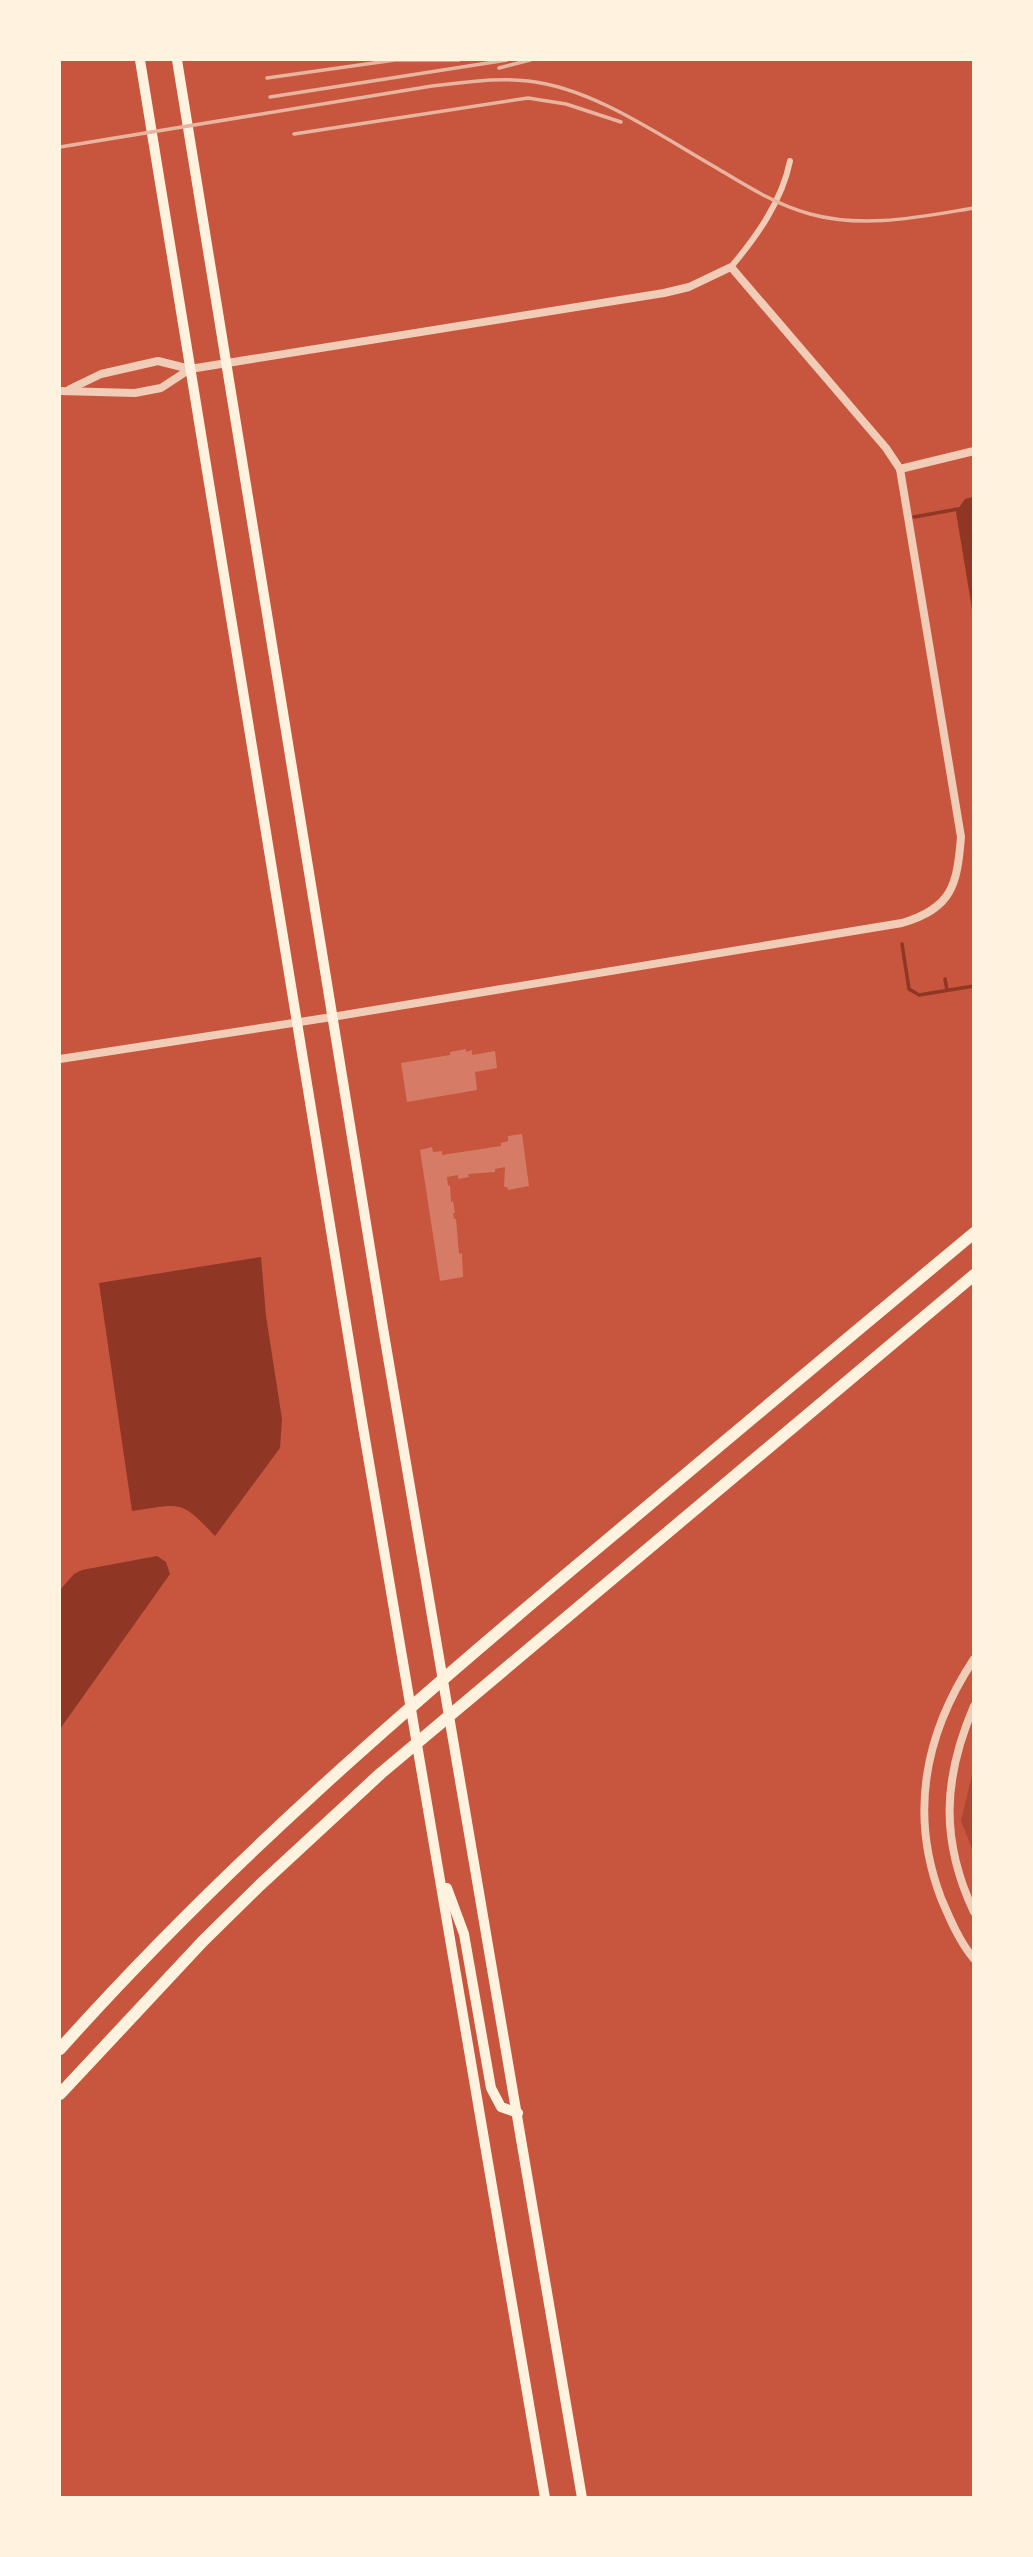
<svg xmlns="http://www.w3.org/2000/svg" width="1033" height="2557" font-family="'Public Sans',sans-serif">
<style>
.green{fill:#ae4732}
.water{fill:#8f3625}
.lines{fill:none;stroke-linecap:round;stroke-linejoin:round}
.stream{stroke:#8f3625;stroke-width:3.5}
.building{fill:#d67c66}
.minor{stroke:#f1ccb7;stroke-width:6}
.tertiary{stroke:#f1ccb7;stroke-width:8}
.primary{stroke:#fff3e0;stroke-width:10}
.motorway{stroke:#fff3e0;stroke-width:12}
.rail{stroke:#e9b49f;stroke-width:3.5}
</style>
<rect width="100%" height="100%" fill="#c8553d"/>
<path class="green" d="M973 1771V1851L961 1821Z"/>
<g class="water">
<path d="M973 497H974L973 615 956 512 965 499Z"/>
<path d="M261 1257 266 1316 282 1419 280 1448 215 1536C180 1499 182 1504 132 1511L99 1283Z"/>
<path d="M157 1556 166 1562 170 1574 60 1729V1590L74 1574 82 1570Z"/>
</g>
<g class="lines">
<g class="stream">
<path d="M914 517 958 509"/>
<path d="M902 944 909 989 919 995 974 986"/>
<path d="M945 979 947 990"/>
</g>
</g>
<g class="building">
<path d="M466 1049V1052L472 1050V1055L495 1051 497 1068 475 1072 477 1090 407 1102 401 1063 450 1055V1052Z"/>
<path d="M522 1134 529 1186 508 1190 507 1187H504L505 1167 495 1169V1172L468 1174 469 1177 458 1179V1175L447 1177 448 1186 450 1185 451 1202 453 1201 455 1213H453L454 1219H456L459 1254 462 1253 463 1277 440 1281 420 1150 432 1147 433 1152 442 1151V1155L501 1146V1143L508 1141V1136Z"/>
</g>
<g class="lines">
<path class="minor" d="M731 267C757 236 782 201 790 161"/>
<g class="tertiary">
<path d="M70 389 101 374 158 361 190 369"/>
<path d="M60 391 135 393 161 388 190 369 664 293 689 287 731 267 886 448 900 469 961 837C957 886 952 908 902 923L332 1017 60 1059"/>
<path d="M900 469 974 451"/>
<path d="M974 1659C925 1733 909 1814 941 1898 950 1919 959 1941 974 1959"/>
<path d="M974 1706C943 1778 940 1840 974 1912"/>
</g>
<g class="primary">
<path d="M140 60 362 1421 545 2498"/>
<path d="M177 60 383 1328 582 2498"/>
<path d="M447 1888 464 1934 491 2088 501 2107 518 2113"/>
</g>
<g class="motorway">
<path d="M60 2049C224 1865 411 1704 600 1546 725 1441 849 1337 974 1233"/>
<path d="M60 2094 203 1941 260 1885 380 1774 974 1275"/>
</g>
<g class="rail">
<path d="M499 68 530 60"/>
<path d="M267 78 395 60H459"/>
<path d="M270 97 507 60"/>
<path d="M294 134 528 98 566 104 621 122"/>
<path d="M60 147 432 86C464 83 496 77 528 81 593 88 659 135 715 167 745 185 776 205 810 214 865 229 919 217 974 208"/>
</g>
</g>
<rect width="1033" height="2557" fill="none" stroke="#fff3e0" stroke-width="122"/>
</svg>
